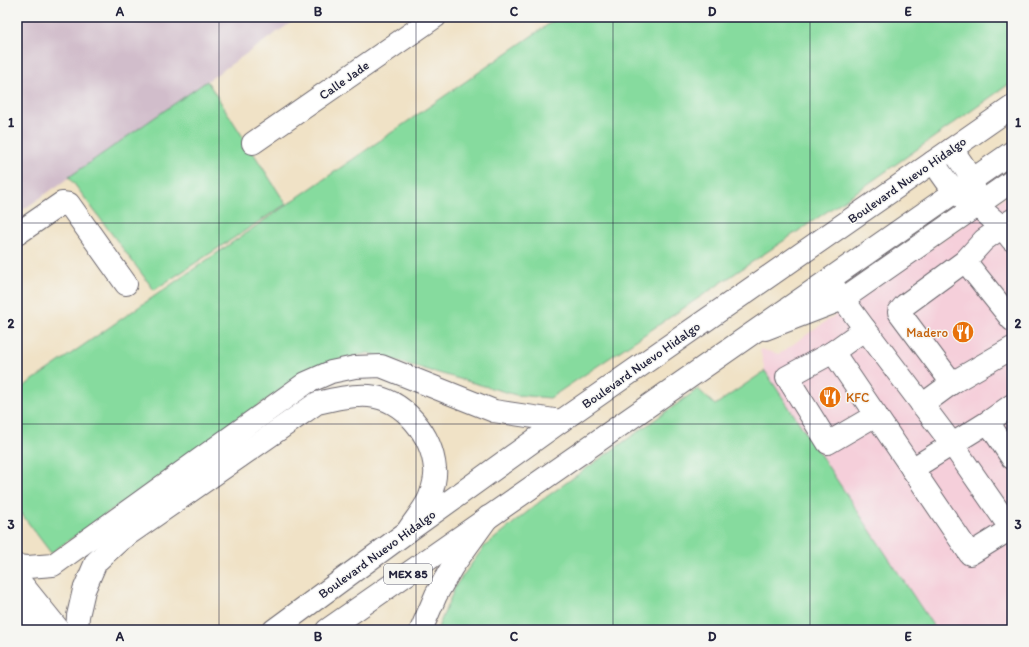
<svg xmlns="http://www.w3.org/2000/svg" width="1029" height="647" font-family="Itim,sans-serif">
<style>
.built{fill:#f5cfda}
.industrial{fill:#d1bdcb}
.green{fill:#86db9e;stroke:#547e6c}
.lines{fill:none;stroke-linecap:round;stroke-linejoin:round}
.minor-casing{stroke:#6a656c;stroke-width:24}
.major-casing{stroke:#6a656c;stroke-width:24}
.highway-casing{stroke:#6a656c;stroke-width:24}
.minor{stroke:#fff;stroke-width:22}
.major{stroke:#fff;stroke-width:22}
.highway{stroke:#fff;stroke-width:22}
.grid{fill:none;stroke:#22223b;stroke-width:1;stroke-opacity:0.55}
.labels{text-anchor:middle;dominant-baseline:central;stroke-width:3;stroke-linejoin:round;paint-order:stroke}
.shield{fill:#f6f6f2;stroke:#626272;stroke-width:1}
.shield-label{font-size:12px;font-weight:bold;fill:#22223b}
.street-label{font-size:13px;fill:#22223b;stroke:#f6f6f2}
.food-label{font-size:13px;fill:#c56008;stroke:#f6f6f2;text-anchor:end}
.neatline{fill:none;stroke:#22223b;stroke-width:1.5}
.grid-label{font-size:13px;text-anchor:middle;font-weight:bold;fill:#22223b}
</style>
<rect width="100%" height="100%" fill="#f6f6f2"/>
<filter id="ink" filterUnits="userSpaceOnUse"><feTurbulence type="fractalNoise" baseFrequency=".025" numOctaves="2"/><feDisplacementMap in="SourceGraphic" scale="8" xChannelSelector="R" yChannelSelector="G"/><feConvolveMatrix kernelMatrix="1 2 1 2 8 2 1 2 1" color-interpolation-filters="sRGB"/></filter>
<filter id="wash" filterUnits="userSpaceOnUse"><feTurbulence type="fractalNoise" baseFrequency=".012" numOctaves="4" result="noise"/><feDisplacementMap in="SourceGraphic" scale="16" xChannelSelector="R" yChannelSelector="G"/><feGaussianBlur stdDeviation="0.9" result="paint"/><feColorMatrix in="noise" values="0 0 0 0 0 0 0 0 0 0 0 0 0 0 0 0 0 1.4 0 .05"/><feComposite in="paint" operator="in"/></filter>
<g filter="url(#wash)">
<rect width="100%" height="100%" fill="#f0e2c6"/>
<path class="built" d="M1012 192V630H936L765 371 760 349 779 354Z"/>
<path class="industrial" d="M17 17H299L17 214Z"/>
<g class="green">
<path d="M559 17H1012V82L868 184 550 398 516 395 368 353 314 366 51 553 17 508V391Z"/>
<path d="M207 81 286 204 154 290 69 177Z"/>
<path d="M765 371 936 630H437L456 585 484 547 542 500 698 389 715 405Z"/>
</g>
</g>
<g filter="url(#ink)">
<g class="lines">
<g class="minor-casing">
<g id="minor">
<path d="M253 143 435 17"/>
<path d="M952 149 973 180 976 199"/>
<path d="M933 162 955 193 977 206 1002 227 1012 240"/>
<path d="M17 234 62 203 69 204 126 284"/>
<path d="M965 261 1012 320"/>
<path d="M829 280 865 329 833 352 970 554 1012 528"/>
<path d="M765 329 843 299 1012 181"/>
<path d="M865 329 952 444 1011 529"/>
<path d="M833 352 787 377 828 443 876 415"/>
<path d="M952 383 899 312 905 305 965 261 984 240 1012 220"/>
<path d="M922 405 952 383 1012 348"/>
<path d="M988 422 1012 405"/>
<path d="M912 469 988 422 1012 458"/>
<path d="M17 610 33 630"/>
</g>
</g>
<g class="major-casing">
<g id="major">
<path d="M274 630 407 532 561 421 1012 107"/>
<path d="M327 630 1012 152"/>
</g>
</g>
<g class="highway-casing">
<g id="highway">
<path d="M17 566 28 567 53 565 306 383 331 372 355 367 381 366 494 411 561 421"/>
<path d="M17 578 59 630"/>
<path d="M77 630 78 616 84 590 96 562 120 540 317 403C334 399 351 395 369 396 404 399 432 435 435 469 436 476 433 489 430 496 427 506 413 522 407 532"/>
<path d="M421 630 436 595 452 567 488 517"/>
</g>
</g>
<use href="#minor" class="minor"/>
<use href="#major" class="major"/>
<use href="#highway" class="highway"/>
</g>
</g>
<path class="grid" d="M219 17V630M416 17V630M613 17V630M810 17V630M17 223H1012M17 424H1012"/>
<defs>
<g id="restaurant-disc" transform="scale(1.15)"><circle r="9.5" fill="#e8710a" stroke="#f6f6f2"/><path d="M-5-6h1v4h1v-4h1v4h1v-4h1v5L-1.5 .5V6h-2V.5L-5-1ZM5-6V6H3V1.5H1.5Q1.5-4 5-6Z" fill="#fff"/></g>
</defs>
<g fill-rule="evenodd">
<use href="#restaurant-disc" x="963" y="332"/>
<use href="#restaurant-disc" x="830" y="397"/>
</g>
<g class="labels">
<rect class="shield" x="384" y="564" width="48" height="20" rx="3"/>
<g class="shield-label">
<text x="408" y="574">MEX 85</text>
</g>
<g class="street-label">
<text transform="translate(344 80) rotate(-35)">Calle Jade</text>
<text transform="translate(907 180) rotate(-35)">Boulevard Nuevo Hidalgo</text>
<text transform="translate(641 365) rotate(-35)">Boulevard Nuevo Hidalgo</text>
<text transform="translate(377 554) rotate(-36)">Boulevard Nuevo Hidalgo</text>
</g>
<g class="food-label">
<text x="948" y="332">Madero</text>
<text x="846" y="397" text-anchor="start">KFC</text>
</g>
</g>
<rect width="1029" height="647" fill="none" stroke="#f6f6f2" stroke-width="44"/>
<rect x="22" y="22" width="985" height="603" class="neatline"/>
<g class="grid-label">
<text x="120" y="16">A</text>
<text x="318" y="16">B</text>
<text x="514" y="16">C</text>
<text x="712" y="16">D</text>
<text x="908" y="16">E</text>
<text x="11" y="127">1</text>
<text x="1018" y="127">1</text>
<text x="11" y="328">2</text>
<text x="1018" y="328">2</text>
<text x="11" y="529">3</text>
<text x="1018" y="529">3</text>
<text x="120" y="641">A</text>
<text x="318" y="641">B</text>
<text x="514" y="641">C</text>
<text x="712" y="641">D</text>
<text x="908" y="641">E</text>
</g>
</svg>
